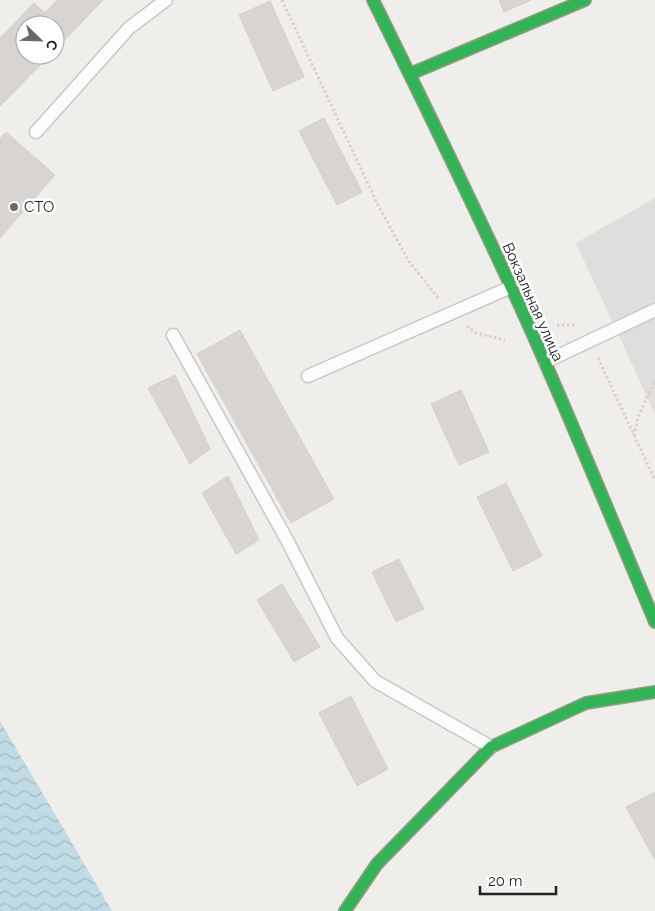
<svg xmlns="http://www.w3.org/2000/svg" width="655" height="911" font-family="Raleway,sans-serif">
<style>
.residential{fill:#dfdedc}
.water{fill:url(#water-waves)}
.building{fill:#d7d4d2;stroke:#d3d0cc}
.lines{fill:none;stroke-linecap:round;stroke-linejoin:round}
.lane-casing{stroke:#c9c8c7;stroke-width:15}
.fast-casing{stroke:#999a82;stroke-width:14}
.path{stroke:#dccecd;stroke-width:3;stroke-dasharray:2.5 2.5;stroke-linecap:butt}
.lane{stroke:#fdfcfc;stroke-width:12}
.fast{stroke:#30b455;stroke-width:11}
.poi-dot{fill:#6a6968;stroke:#fff;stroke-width:2}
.labels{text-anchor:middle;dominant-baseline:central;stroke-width:5;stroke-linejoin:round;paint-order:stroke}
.poi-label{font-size:15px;fill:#222;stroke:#fff;text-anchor:start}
.street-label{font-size:15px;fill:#222;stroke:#fff}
</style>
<defs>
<pattern id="water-waves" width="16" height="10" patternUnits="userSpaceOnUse" patternTransform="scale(1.25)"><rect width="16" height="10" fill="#bfdbe3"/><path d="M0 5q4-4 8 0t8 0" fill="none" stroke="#a4bcc2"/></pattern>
</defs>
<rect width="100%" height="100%" fill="#f0eeeb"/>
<path class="residential" d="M655 198V414L576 243Z"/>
<path class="water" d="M0 721 112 911H0Z"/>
<g class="building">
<path d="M57 0H103L55 50V25H25V55H50L0 106V38L34 3 45 13Z"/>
<path d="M499 0H531L504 12Z"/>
<path d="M270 1 304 77 273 91 239 15Z"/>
<path d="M324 118 362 192 337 205 299 131Z"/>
<path d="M6 132 55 175 0 238V139Z"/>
<path d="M240 330 334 499 291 523 197 354Z"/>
<path d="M175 375 210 449 190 464 148 388Z"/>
<path d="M461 390 489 452 459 465 431 404Z"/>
<path d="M228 476 259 540 236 554 202 493Z"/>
<path d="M506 483 542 556 513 571 477 497Z"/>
<path d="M399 559 424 609 396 622 372 572Z"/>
<path d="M282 584 320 647 294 662 257 600Z"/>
<path d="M351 696 388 769 357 786 319 713Z"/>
<path d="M655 792V860L626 807Z"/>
</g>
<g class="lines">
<g class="lane-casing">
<g id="lane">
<path d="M36 132 129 28 166 0"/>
<path d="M173 335 287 540 337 638 375 681 491 747"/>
<path d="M545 362 655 310"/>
<path d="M308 376 511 287"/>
</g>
</g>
<g class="fast-casing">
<g id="fast">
<path d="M373 0C425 105 476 210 525 317 570 417 612 520 655 622"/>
<path d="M410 74 585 0"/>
<path d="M345 911 377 864 491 747 586 703 655 692"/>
</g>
</g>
<g class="path">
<path d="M282 0 377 203 408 260 439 299"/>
<path d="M557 325H575"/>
<path d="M467 326 476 333 505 340"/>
<path d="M598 358 655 480"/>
<path d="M634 436 638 417 655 380"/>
</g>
<use href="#lane" class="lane"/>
<use href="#fast" class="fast"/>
</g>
<circle class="poi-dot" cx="14" cy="207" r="5"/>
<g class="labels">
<g class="poi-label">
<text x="24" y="207">СТО</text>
</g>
<g class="street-label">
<text transform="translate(533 302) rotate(66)">Вокзальная улица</text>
</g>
</g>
<g transform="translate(40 40) rotate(113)"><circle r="24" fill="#ffffff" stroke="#a7a7a7"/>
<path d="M0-4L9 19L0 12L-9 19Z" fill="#6a6968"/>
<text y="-8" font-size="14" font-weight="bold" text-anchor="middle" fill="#222222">С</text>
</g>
<path d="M480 886v8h76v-8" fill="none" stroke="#222222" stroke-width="2.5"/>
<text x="488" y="886" font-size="15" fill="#222222" stroke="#ffffff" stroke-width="4" paint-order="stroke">20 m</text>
</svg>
